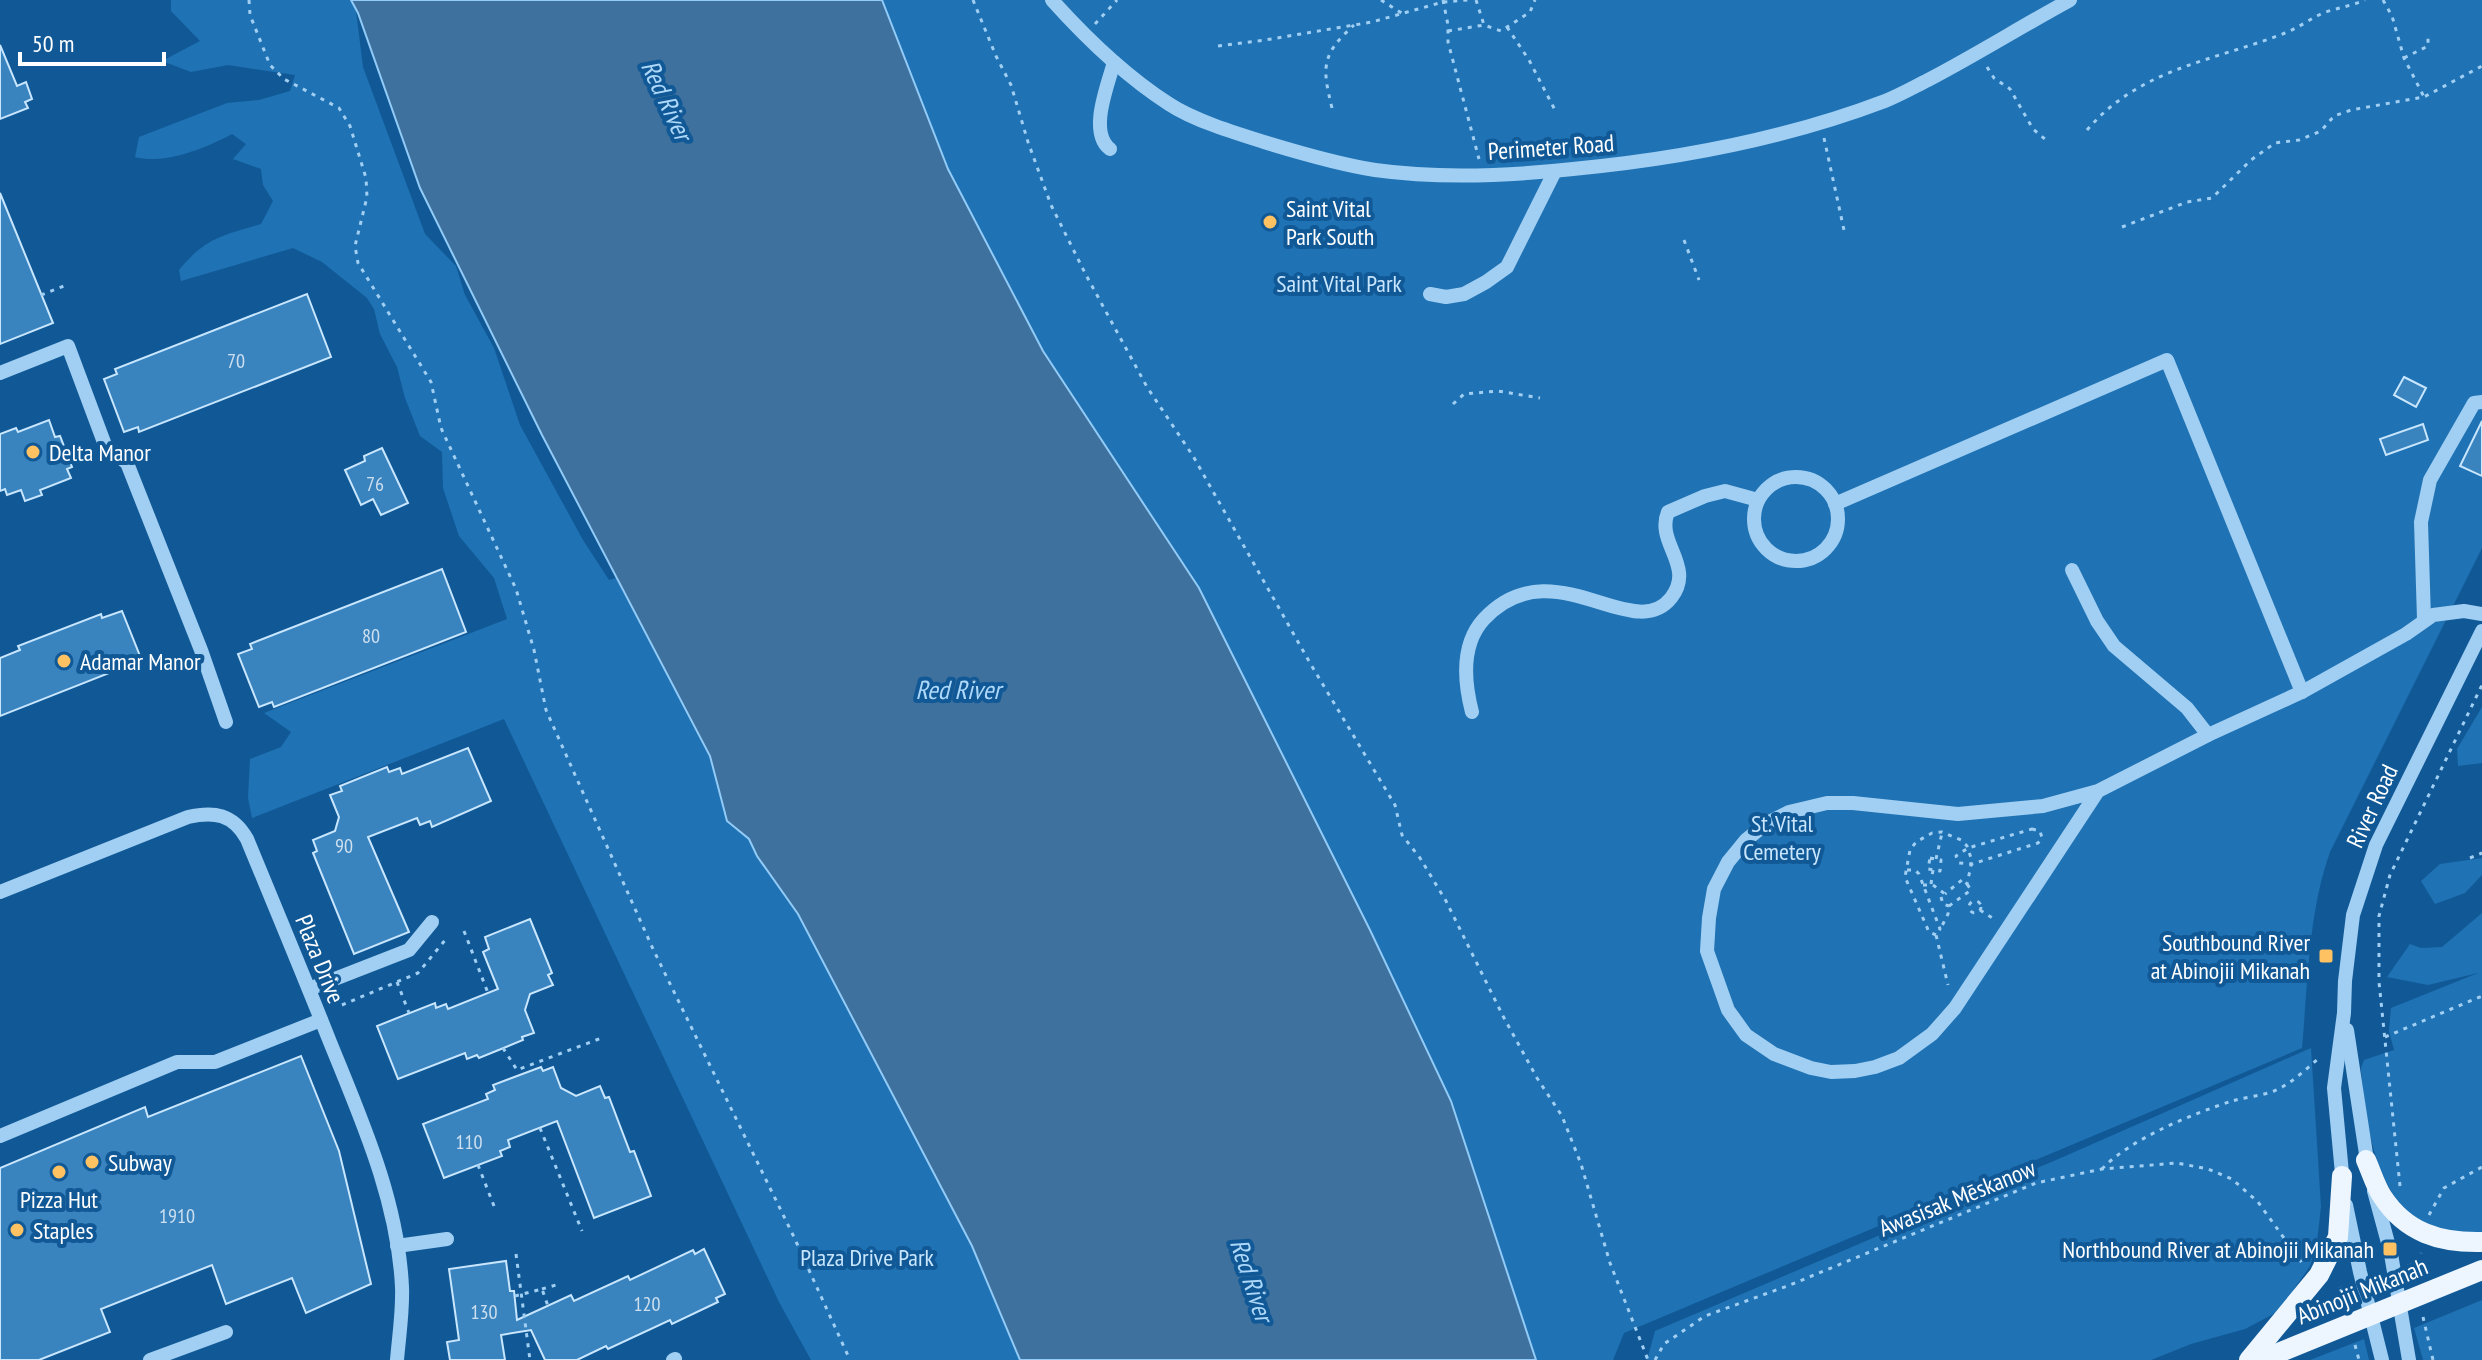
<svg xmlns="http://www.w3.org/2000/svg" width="2482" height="1360" font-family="'PT Sans Narrow',sans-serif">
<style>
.green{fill:#1f72b3}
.water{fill:#3e719e;stroke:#92cbf7;stroke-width:2}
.building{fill:#3983be;stroke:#c8e6fe;stroke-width:2}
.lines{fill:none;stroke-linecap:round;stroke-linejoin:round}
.path{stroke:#a0cff3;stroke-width:3;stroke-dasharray:4 6;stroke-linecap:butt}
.minor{stroke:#a0cff3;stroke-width:14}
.major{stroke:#edf6ff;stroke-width:20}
.poi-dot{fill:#ffc263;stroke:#115996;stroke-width:3}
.labels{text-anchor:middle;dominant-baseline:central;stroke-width:8;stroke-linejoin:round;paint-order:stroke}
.number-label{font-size:20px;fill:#cee0ef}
.street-label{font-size:24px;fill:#fff;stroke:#115996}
.poi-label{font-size:24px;fill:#fff;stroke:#115996;text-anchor:start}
.park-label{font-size:24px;fill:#c8e6fe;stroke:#115996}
.water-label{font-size:26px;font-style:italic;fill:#add8fa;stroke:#115996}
</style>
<rect width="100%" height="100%" fill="#115996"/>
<g class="green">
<path d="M171 0H352L355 3 363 67 425 234 456 266 465 295 494 348 520 425 583 540 609 580 616 578 710 756 727 820 749 839 757 856 798 914 972 1246 1020 1360H811L779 1302 504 719 252 818 248 798 250 759 281 747 291 732 264 713 507 619 494 578 459 536 443 488 442 452 420 436 405 398 397 367 380 334 374 309 367 298 322 262 293 248 181 281 179 270C205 238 223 235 261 224L273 201 263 185 261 169 233 159 246 144 232 134C206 148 165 165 135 157L139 137 227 103 259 100 290 91 295 75 228 65 191 72 162 61 200 41 171 11Z"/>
<path d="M882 0H2482V548L2330 852C2308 914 2308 983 2302 1048L1624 1333 1613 1360H1536L1451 1101 1370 930 1199 588 1043 351 948 169Z"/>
<path d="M2482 707V763L2458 766 2457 749Z"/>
<path d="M2482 858V875L2465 893 2435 904 2421 881 2440 864Z"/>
<path d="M2482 913V1232C2472 1234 2462 1233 2451 1232 2379 1224 2365 1127 2361 1068L2364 1060 2394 1050 2389 1031 2391 1008 2478 973 2428 985 2387 977 2410 944 2421 948 2442 947Z"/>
<path d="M2311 1048 2321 1207 2317 1242 2310 1266 2279 1311 2245 1329 2191 1344 2151 1360H1647L1655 1331 2063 1157Z"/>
<path d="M2482 1300V1360H2423L2414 1328Z"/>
<path d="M2364 1339 2369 1360H2310Z"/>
</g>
<path class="water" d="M351 0H882L948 169 1043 351 1199 588 1370 930 1451 1101 1536 1360H1020L972 1246 798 914 757 856 749 839 727 821 710 756 542 435 420 188 358 13Z"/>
<g class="building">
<path d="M0 45 17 86 26 82 32 99 25 102 28 108 0 119Z"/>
<path d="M0 193 53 323 0 344Z"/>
<path d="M307 294 331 357 139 432 138 427 124 432 104 379 117 374 115 369Z"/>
<path d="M2404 377 2426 388 2416 407 2394 395Z"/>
<path d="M49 420 55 437 60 436 72 467 67 469 71 478 40 490 42 495 25 501 21 490 7 495 5 489 0 491V434L16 428 18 432Z"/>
<path d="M2482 421V476L2460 466Z"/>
<path d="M2423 424 2428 440 2386 455 2380 439Z"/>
<path d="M382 448 408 503 381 515 373 499 361 505 345 470 365 461 364 456Z"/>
<path d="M442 569 466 632 274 707 272 702 259 707 238 654 252 649 250 644Z"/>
<path d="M122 611 140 656 121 664 122 668 0 716V658L20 650 18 646 101 614 102 618Z"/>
<path d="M468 748 491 801 432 827 430 821 420 825 417 818 368 837 409 932 354 954 313 853 317 851 313 840 335 831 339 817 330 795 342 791 340 786 387 767 389 772 400 768 402 774Z"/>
<path d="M530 919 552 973 548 975 553 985 530 994 525 1010 534 1033 522 1037 523 1040 479 1058 477 1055 467 1059 465 1053 398 1079 377 1026 435 1003 436 1008 446 1004 448 1009 498 989 483 952 489 949 485 937Z"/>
<path d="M301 1056 339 1151 371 1284 306 1313 292 1278 226 1304 212 1265 101 1309 110 1332 39 1360H0V1168L145 1107 148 1117Z"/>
<path d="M541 1067 543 1071 553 1067 561 1088 576 1096 600 1086 605 1098 609 1097 630 1152 634 1151 651 1196 594 1218 557 1121 508 1140 510 1147 500 1151 502 1156 444 1178 423 1124 488 1099 486 1094 495 1090 493 1085Z"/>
<path d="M704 1249 725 1294 716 1298 718 1302 672 1324 670 1320 608 1349 606 1346 577 1360H545L531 1330 501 1335 505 1360H450L447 1342 459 1340 449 1269 506 1261 510 1291H514L517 1320 571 1295 574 1301 628 1276 630 1280 693 1250 695 1254Z"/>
</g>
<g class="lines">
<g class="path">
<path d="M249 0 250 15 270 65 284 79 339 108 350 126 366 178 367 197 355 246 358 263 431 382 441 428 516 589 534 650 546 710 653 949 793 1235 850 1360"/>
<path d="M973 0 996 56 1011 85 1028 142 1051 205 1086 275 1147 387 1193 456 1310 663 1395 805 1402 835 1420 858 1446 901 1503 1016 1537 1078 1562 1116 1581 1164 1610 1263 1648 1360"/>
<path d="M1381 0 1403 14"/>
<path d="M1443 0 1448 25V42L1479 159"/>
<path d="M1476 0 1484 25 1501 31 1530 12 1535 0"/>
<path d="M2383 0 2392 16 2404 58 2424 97"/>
<path d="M1095 24 1117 0"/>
<path d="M1507 27 1529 60 1556 112"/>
<path d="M1448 31 1484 25"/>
<path d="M1218 46 1265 40 1372 22 1443 2 1468 0"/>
<path d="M2404 58 2428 46V33"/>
<path d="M1987 67 1994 78 2010 89 2033 129 2046 140"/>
<path d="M1332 108C1322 67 1321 55 1354 25"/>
<path d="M2087 130C2140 68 2214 61 2285 33 2298 28 2310 19 2323 13 2337 8 2351 6 2365 0"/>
<path d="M1824 138 1844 230"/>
<path d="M2122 227 2187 202 2212 198 2251 160 2275 143 2299 140 2321 131 2334 116 2351 110 2424 97 2482 66"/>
<path d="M1684 240 1699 280"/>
<path d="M41 295 64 286"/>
<path d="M1453 404 1464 394 1498 391 1540 398"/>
<path d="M2032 829 2040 831 2042 838 2038 843 1972 864 1959 863 1956 856 1968 848Z"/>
<path d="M1930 858 1941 860 1940 871 1928 869Z"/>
<path d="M2470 858 2482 853"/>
<path d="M1936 859 1942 833"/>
<path d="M1907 870H1915L1919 874 1940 929 1936 935 1948 985"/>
<path d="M1931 884 1933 870"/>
<path d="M1923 885H1933L1945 894 1941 897 1943 904 1949 906 1948 914 1941 928"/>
<circle cx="1975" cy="907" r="6"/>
<path d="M1949 906 1971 890 1967 884"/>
<path d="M1980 910 1994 919"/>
<path d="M464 931 488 993"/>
<path d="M1936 935 1929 932 1905 877 1910 850 1916 842 1932 833 1942 832 1961 840 1967 846 1972 861 1967 884 1963 879 1945 894"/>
<path d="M397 982 409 1013"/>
<path d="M342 1005 418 973 446 939"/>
<path d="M2385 1037 2482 996"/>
<path d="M503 1048 517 1070 604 1037"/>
<path d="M540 1128 582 1231"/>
<path d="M478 1165 494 1206"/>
<path d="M2102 1169C2130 1139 2192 1114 2232 1101 2245 1097 2261 1096 2274 1091 2291 1084 2305 1070 2319 1058"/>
<path d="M2400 1186 2379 982V916L2390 875 2482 685"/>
<path d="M2429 1215 2444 1188 2482 1167"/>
<path d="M516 1254 530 1360"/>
<path d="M2408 1266 2417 1263 2421 1253"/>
<path d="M2340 1287 2345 1306"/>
<path d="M542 1289 556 1285"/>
<path d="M515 1296 542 1289 548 1306"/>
<path d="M2423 1317 2433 1360"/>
<path d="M2355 1345 2359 1360"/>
<path d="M1655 1360 1664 1344 1705 1316 1790 1285 2036 1183 2102 1169 2177 1163 2208 1169 2232 1179 2258 1202 2302 1263"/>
</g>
<g class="minor">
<path d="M1052 0C1087 39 1124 75 1169 104 1193 120 1235 133 1264 142 1300 153 1337 164 1375 170 1440 179 1508 176 1573 169 1679 159 1785 139 1885 101 1900 95 1914 87 1928 80 1976 55 2022 26 2070 0"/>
<path d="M1110 149C1088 132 1108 85 1114 62"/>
<path d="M1430 294 1446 297 1464 294 1486 282 1507 267 1555 171"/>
<path d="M0 373 68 346 105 445 127 463 201 650 226 722"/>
<circle cx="1796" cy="519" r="42"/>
<path d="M1835 504 2167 360 2302 692"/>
<path d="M2072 570 2097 621 2114 646 2187 708 2208 735"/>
<path d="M2424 619 2421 522 2430 480 2474 403 2482 402"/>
<path d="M1472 712C1464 681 1461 644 1484 619 1552 546 1633 646 1671 598 1696 566 1655 543 1668 512L1705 496 1725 491 1758 500"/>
<path d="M2098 791 1955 1008 1932 1034 1899 1058 1875 1067 1855 1071 1831 1072 1811 1068 1774 1054 1746 1035 1728 1010 1707 951 1709 918 1714 889 1728 862 1746 840 1767 823 1789 812 1827 803H1853L1958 814 2043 806 2098 791 2208 735 2302 692 2406 634 2433 615 2464 611 2482 614"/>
<path d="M0 892 188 817C214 811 233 814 247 839 275 907 303 974 330 1042 362 1121 398 1201 402 1287 403 1311 399 1336 397 1360"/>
<path d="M309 989 409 950 432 922"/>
<path d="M2347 1030 2368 1167"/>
<path d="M0 1136 177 1062H215L321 1020"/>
<path d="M2343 1184 2334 1088 2344 1013 2345 981 2353 915 2376 845 2482 631"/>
<path d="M2374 1191 2391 1254 2409 1360"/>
<path d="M2346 1205 2360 1272 2382 1360"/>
<path d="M397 1246 447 1239"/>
<path d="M150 1360 226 1332"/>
<path d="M673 1360 675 1359"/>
</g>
<g class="major">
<path d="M2366 1160C2371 1171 2375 1185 2382 1196 2406 1233 2440 1243 2482 1242"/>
<path d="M2249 1360 2319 1275 2338 1237 2342 1176"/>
<path d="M2261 1360 2482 1270"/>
</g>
</g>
<g class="poi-dot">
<circle cx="1270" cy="222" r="8"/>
<circle cx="33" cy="452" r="8"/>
<circle cx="64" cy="661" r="8"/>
<rect x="2318" y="948" width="16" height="16" rx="4"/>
<circle cx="92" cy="1162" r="8"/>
<circle cx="59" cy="1172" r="8"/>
<circle cx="17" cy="1230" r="8"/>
<rect x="2382" y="1241" width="16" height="16" rx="4"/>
</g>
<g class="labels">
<g class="number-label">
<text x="236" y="361">70</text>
<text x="375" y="484">76</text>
<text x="371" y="636">80</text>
<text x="344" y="846">90</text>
<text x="469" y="1142">110</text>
<text x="177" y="1216">1910</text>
<text x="647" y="1304">120</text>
<text x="484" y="1312">130</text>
</g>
<g class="street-label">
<text transform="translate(1551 147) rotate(-4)">Perimeter Road</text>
<text transform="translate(2372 806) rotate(-65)">River Road</text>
<text transform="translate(320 959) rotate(68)">Plaza Drive</text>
<text transform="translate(1957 1198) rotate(-22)">Awasisak Mēskanow</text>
<text transform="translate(2362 1291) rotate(-22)">Abinojii Mikanah</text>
</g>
<g class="poi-label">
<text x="1286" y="208">Saint Vital<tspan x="1286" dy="28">Park South</tspan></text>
<text x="49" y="452">Delta Manor</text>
<text x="80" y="661">Adamar Manor</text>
<text x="2310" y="942" text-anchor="end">Southbound River<tspan x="2310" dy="28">at Abinojii Mikanah</tspan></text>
<text x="108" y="1162">Subway</text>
<text x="59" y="1199" text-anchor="middle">Pizza Hut</text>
<text x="33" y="1230">Staples</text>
<text x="2374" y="1249" text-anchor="end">Northbound River at Abinojii Mikanah</text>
</g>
<g class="park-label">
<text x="1339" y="283">Saint Vital Park</text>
<text x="1782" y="823">St. Vital<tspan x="1782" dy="28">Cemetery</tspan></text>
<text x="867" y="1257">Plaza Drive Park</text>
</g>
<g class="water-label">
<text transform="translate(667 100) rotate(65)">Red River</text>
<text x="958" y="689">Red River</text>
<text transform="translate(1252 1280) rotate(72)">Red River</text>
</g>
</g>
<path d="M20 52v12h144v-12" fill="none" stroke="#ffffff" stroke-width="4"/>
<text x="32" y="52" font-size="24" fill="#ffffff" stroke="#115996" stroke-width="6" paint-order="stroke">50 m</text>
</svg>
